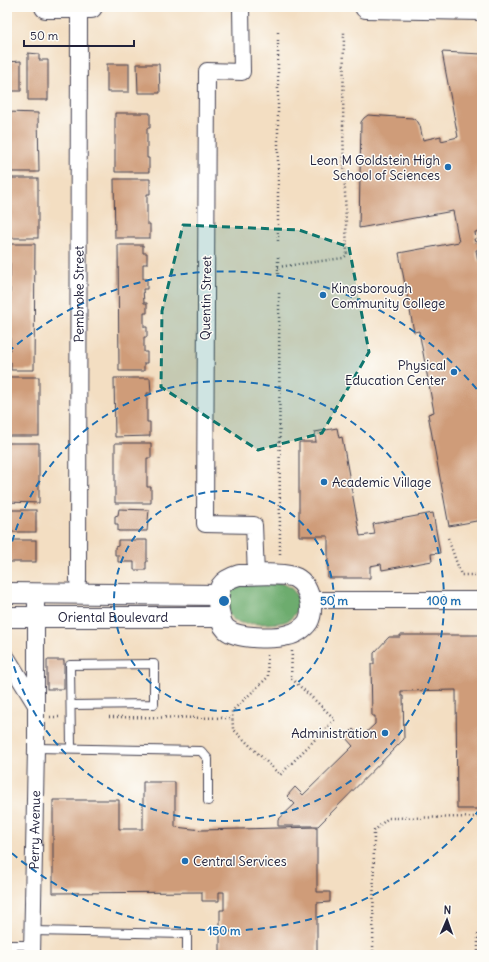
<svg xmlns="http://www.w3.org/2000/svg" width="489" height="962" font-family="Delius,sans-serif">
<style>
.forest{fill:#6dac6e;stroke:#486754}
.building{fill:#cf9c79}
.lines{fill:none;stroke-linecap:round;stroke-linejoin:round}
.service-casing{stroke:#413e4f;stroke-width:10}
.minor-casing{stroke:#413e4f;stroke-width:18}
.tertiary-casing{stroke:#413e4f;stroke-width:22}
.secondary-casing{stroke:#413e4f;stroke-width:24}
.path{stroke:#413e4f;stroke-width:2.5;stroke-dasharray:1 3;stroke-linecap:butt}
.service{stroke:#fff;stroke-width:8}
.minor{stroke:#fff;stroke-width:16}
.tertiary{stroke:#fff;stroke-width:20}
.secondary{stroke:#fff;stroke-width:22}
.marked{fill:#0f766e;fill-opacity:0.2;stroke:#0f766e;stroke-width:3;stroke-dasharray:8 5;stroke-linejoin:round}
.ring{fill:none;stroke:#1f6fb2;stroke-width:2;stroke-dasharray:7 5}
.poi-dot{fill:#1f6fb2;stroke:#fdfcf7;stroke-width:1.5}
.labels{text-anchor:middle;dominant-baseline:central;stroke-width:3;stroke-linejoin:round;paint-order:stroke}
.poi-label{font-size:13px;fill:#22223b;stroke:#fdfcf7;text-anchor:end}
.street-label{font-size:13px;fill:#22223b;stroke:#fdfcf7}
.centre{fill:#1f6fb2;stroke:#fdfcf7;stroke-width:2}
.ring-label{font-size:12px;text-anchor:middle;font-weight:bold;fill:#1f6fb2;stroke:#fdfcf7;stroke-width:3;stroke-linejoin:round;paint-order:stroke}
</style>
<rect width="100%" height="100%" fill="#fdfcf7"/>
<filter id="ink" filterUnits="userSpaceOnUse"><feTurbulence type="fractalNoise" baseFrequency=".025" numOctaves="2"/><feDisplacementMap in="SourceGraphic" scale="8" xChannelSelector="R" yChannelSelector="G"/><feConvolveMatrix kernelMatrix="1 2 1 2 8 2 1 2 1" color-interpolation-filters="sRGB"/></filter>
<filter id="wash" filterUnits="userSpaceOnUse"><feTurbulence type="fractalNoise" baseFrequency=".012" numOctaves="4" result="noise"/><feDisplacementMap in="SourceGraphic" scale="16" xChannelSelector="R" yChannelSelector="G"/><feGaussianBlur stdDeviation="0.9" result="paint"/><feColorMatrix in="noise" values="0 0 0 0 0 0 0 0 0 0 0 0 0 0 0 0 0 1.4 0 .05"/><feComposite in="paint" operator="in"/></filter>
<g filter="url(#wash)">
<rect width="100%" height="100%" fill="#f3dec2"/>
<path class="forest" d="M280 583C286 585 292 587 295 593 302 602 297 616 287 621 279 625 251 624 241 623 238 622 233 620 231 617 226 611 227 601 227 593L237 584Z"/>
<g id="blocks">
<g class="building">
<path d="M442 52 482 54V231L475 232 476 239H474L475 242 482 241V249L476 250 478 261H482V520L449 526 428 414 434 412 419 331 414 332 399 253 459 242 453 211 359 228 361 122 364 118 368 115 412 118 418 122 420 126 423 140 441 136V141L458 137Z"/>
<path d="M28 53 39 54V60H48V100H28Z"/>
<path d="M21 61V91H7V62Z"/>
<rect x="107" y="64" width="22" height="28"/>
<path d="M137 64H159L160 93H138Z"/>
<path d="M7 112 38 113 39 172H7Z"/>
<path d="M115 113H150V128H147V158H149V172H115Z"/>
<rect x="7" y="178" width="31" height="60"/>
<path d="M114 179H150V194H147V224H150V238H115Z"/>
<path d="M10 244H35L34 370H11V362H7V351H10V336H7V326H10V312H7V302H10V288H7V278H10V263H7V252H10Z"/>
<path d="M118 245H143V253H147V264H143V279H147V289H143L144 303H147V313H144V327H147V337H144V352H147V363H144V371H119Z"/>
<rect x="7" y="377" width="32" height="59"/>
<path d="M114 378H150L151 393H147V422H150V436L115 437Z"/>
<path d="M337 428 339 438 342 437 360 536 375 534 373 524 433 513 440 553 431 554 432 561 382 570 381 564 370 566V578H328V536H299V442H316L315 432Z"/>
<path d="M7 443H39V503L7 502Z"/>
<path d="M115 443H151V458H147V487H151V503H115Z"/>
<path d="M119 509 149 510 147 531H118V524H115V516L118 515Z"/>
<rect x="7" y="510" width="29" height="22"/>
<rect x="7" y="540" width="29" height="22"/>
<path d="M118 540H147V562H146V570H134V562H118V555H115V547L118 546Z"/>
<path d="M400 635H482V809H457L456 690 403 691H401V696H403L404 739 318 826H278V820L295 804 287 796 295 787 303 795 353 746 345 737 353 729 361 737 375 724V716H372L371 664H374V653L389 637H400Z"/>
<rect x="47" y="660" width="17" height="29"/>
<path d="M143 782H175V827L202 830 317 827V892H330V902L317 903V955H220V910H224V892H219V901H202V892L53 893V800H119V829H143Z"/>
</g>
</g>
</g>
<g filter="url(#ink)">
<use href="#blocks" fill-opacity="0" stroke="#413e4f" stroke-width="1"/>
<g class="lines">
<g class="service-casing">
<g id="service">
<path d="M71 705 154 704V664L70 665 71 748"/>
<path d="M36 748 201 751 208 759V801"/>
<path d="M32 931 187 934V955"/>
<path d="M7 945H32"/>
</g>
</g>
<g class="minor-casing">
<g id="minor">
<path d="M241 7 242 72 207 71 205 524 254 525 256 575"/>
<path id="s1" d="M78 581 79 7"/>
<path d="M310 600H482"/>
<path d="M7 658 36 705"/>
<path id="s2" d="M32 955 36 748V593"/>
</g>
</g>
<g class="tertiary-casing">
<g id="tertiary">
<path d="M239 575C252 575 285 572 296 578 309 585 315 609 308 622 304 628 295 634 288 635 274 639 237 639 226 629 218 621 216 596 221 586 225 580 232 577 239 575Z"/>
<path d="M7 593 219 595"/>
<path id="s3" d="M7 617H219"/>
</g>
</g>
<g class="secondary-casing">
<g id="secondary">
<path d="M46 7H91"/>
<path d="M366 7 482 9"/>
</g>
</g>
<g class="path">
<path d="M278 241V30"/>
<path d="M278 267 343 258 347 255 343 130 344 31"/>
<path d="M278 274V257"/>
<path d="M279 293 280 556"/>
<path d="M448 538 461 575H482"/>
<path d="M267 655 268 677 232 711 233 729 280 775 335 719 291 678 292 651"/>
<path d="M50 717H61"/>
<path d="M109 717 233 718"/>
<path d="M373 955 374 831 388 818 482 817"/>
<path d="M478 955V933H482"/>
</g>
<use href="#service" class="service"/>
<use href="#minor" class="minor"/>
<use href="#tertiary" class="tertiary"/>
<use href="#secondary" class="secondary"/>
</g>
</g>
<path class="marked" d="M183 225 299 230 349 247 369 352 322 433 258 450 161 387 162 311Z"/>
<g class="ring">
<circle cx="224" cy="601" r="110"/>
<path d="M7 565A220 220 0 1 1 7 637"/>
<path d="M480 809A330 330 0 0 1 8 850M8 352A330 330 0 0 1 480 393"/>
</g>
<g class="poi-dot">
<circle cx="448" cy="167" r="4"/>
<circle cx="323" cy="295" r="4"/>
<circle cx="454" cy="372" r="4"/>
<circle cx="324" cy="482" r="4"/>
<circle cx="385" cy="733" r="4"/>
<circle cx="185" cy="861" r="4"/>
</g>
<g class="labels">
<g class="poi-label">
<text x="440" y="160">Leon M Goldstein High<tspan x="440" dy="15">School of Sciences</tspan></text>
<text x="331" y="288" text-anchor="start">Kingsborough<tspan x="331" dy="15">Community College</tspan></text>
<text x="446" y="365">Physical<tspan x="446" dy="15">Education Center</tspan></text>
<text x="332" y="482" text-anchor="start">Academic Village</text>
<text x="377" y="733">Administration</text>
<text x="193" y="861" text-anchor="start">Central Services</text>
</g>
<g class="street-label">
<text stroke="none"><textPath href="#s1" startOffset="287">Pembroke Street</textPath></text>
<text transform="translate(206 298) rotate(-89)">Quentin Street</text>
<text stroke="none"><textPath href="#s3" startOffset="106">Oriental Boulevard</textPath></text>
<text stroke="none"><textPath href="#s2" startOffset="125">Perry Avenue</textPath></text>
</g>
</g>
<circle cx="224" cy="601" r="6" class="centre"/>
<g class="ring-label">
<text x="334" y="605">50 m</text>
<text x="444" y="605">100 m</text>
<text x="224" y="935">150 m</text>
</g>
<rect width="489" height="962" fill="none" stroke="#fdfcf7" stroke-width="24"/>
<g transform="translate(447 920) rotate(2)" stroke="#fdfcf7" stroke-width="3" paint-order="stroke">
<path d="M0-3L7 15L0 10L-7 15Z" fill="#22223b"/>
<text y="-6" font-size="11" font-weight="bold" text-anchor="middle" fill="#22223b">N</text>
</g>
<path d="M24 40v6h110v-6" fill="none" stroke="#22223b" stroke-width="2"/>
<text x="30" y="40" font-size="12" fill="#22223b" stroke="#fdfcf7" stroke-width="3" paint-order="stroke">50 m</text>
</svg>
